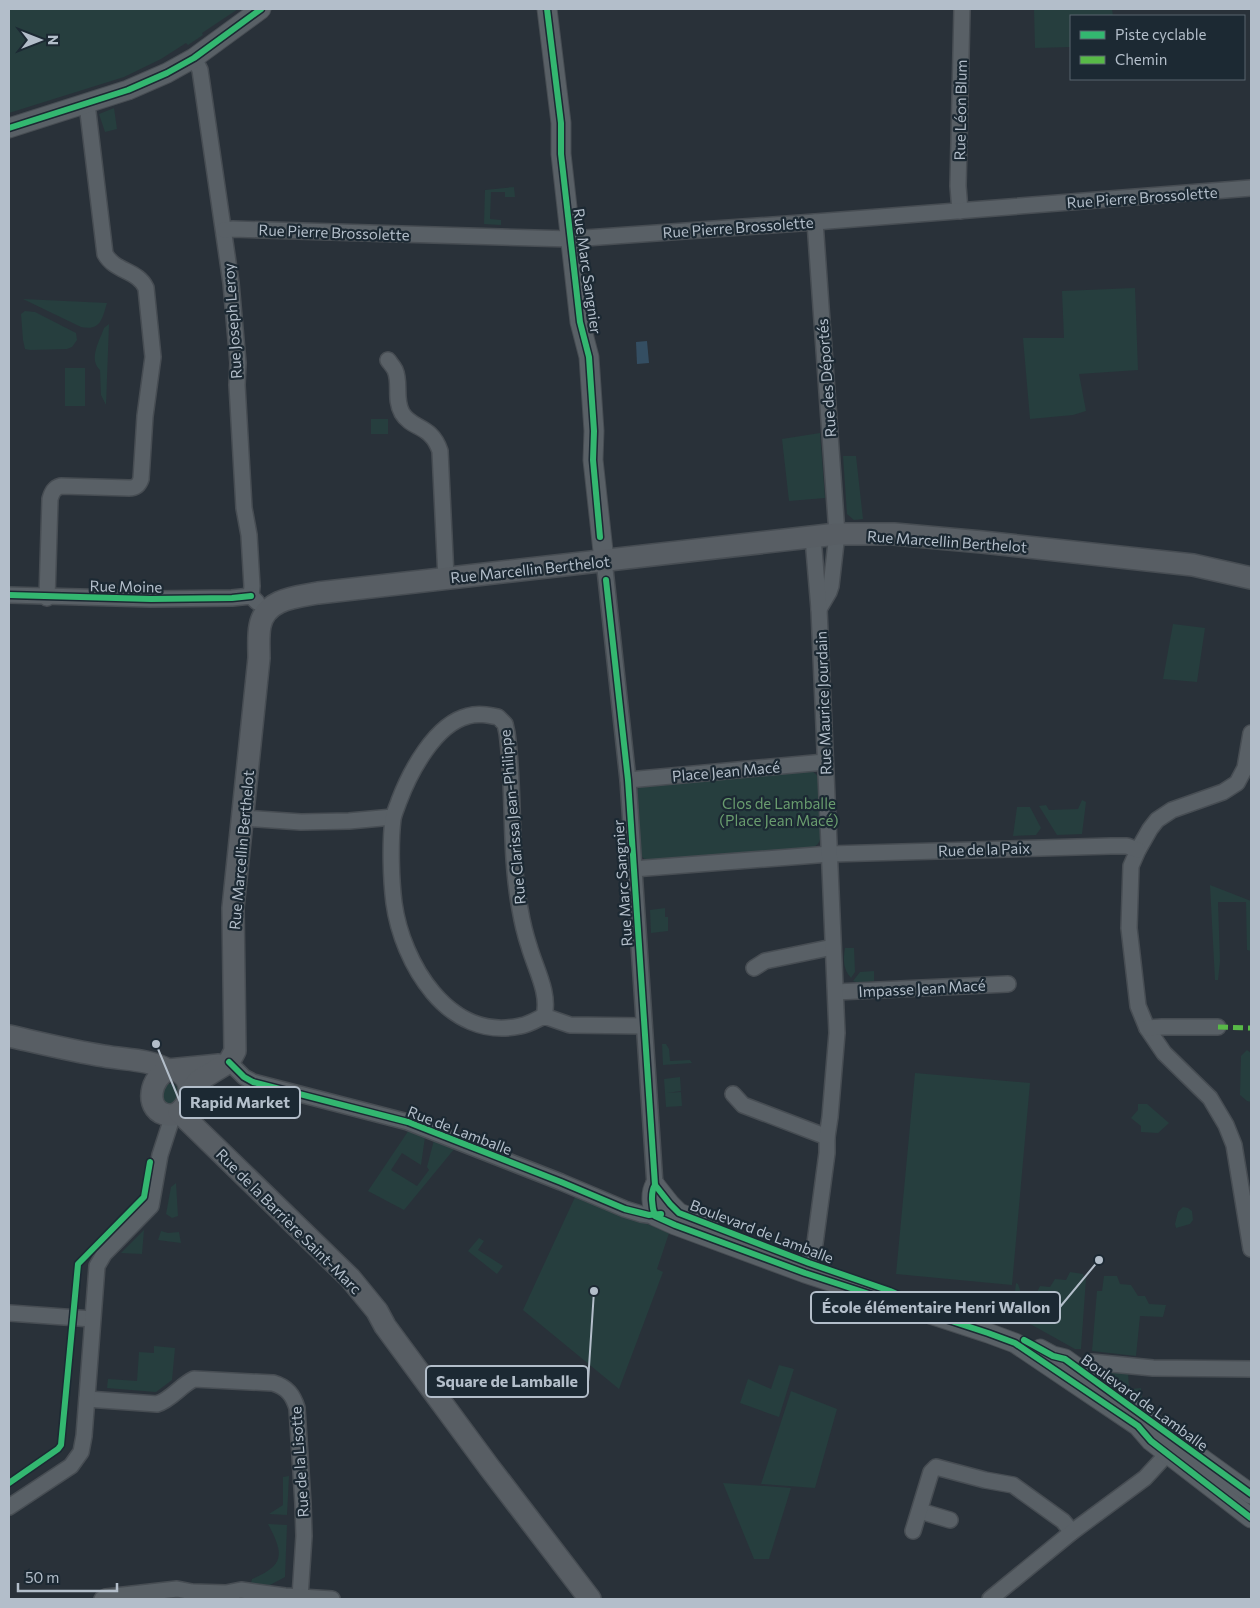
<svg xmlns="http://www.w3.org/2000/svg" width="1260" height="1608" font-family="Commissioner,sans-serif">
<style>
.green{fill:#263e3e}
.water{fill:#344e62}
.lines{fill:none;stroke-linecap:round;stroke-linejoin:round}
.minor-casing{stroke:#474d53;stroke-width:18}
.tertiary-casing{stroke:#474d53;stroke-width:21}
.secondary-casing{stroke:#474d53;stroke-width:24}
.minor{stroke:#596066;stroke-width:15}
.tertiary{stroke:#596066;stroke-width:19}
.secondary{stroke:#585e64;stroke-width:21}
.quiet{stroke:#58b947;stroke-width:5;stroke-dasharray:10 5;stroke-linecap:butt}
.cycleway-casing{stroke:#1c2933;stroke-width:9}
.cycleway{stroke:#33b770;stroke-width:6}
.labels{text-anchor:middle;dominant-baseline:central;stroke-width:4.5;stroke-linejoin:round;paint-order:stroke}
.street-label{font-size:15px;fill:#b3beca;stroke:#1c2933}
.park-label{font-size:15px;fill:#699c6e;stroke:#1c2933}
.leader{fill:none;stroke:#b3beca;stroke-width:2}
.callout-dot{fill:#b3beca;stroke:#1c2933;stroke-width:2}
.callout{fill:#1c2933;stroke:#b3beca;stroke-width:2}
.callout-label{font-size:16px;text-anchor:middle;font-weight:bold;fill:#b3beca}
</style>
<rect width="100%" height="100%" fill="#293139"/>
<g class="green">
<path d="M9 9H238L202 33 203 35 188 45 186 43 161 59 124 77 9 113Z"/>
<path d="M1034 9H1112L1113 16H1071V47L1035 48Z"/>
<path d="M114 108 117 129 105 132 99 114Z"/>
<path d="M514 187 515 197H505V192H491L490 219 501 220V225L484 224 485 190Z"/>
<path d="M1135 288 1138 370 1079 374 1086 411 1073 415 1030 419 1023 338H1064L1062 291Z"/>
<path d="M23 299 107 303C102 319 101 331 81 327Z"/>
<path d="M25 311 35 312 76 333 77 340 72 347 67 349 30 350 25 349 23 340 21 314Z"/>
<path d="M109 324 106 405 101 395 100 370C88 359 100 340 104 328Z"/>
<rect x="65" y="368" width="20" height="38"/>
<rect x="371" y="419" width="17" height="15"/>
<path d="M820 433 825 498 789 501 782 439Z"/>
<path d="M843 456H856L863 519 854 520 847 514Z"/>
<path d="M1173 624 1205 628 1197 682 1163 679Z"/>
<path d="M811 770 819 777 821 835C820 842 818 845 812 848L653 862H648L641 856 636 791 641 786Z"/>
<path d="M1082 800 1086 802 1082 834 1057 835 1039 806 1046 805 1049 810 1078 809Z"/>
<path d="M1017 807H1030L1041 828 1036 835 1013 836Z"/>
<path d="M1210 885 1251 901V951L1247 950 1246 902H1218L1220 961 1218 980H1215Z"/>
<path d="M665 908V917H668V931L651 933 650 910Z"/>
<path d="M845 948H854L855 972 851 978C843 969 843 960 845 948Z"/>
<path d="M874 971V981L859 983 853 981 860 972Z"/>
<path d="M662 1044H666L669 1049 670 1061 690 1060 692 1063 663 1065Z"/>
<path d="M1247 1050 1251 1053V1102L1247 1101 1240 1095 1241 1056Z"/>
<path d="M915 1073 1030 1083 1012 1285 896 1274Z"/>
<path d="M680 1077 681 1091 667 1093 681 1092 682 1106 666 1107 664 1079Z"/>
<path d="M168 1084H174L180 1091 178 1103 165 1105 161 1099 165 1086Z"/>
<path d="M1138 1104H1147L1169 1123 1158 1133 1141 1132V1126L1131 1118 1138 1110Z"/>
<path d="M409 1130 425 1137 421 1165 402 1153 391 1170 417 1186 429 1170 427 1167 434 1140 455 1148 404 1210 368 1191Z"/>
<path d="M176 1183 178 1216 172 1218 166 1214 171 1187Z"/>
<path d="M576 1195 669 1233 657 1269 663 1272 619 1389 523 1310Z"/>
<path d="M1183 1207 1188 1208 1192 1211 1193 1220 1190 1224 1176 1228 1175 1224 1178 1212Z"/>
<path d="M144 1230 142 1254 121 1253Z"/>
<path d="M161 1231 168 1233 179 1232 181 1243 158 1240Z"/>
<path d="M479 1238 484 1241 478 1250 503 1266 497 1274 468 1251Z"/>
<path d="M1070 1272 1083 1274 1084 1277 1086 1278 1081 1349H1075L1032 1325 1012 1316 1016 1283 1018 1284 1021 1293 1036 1294 1040 1286 1050 1287 1055 1279 1066 1280Z"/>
<path d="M1104 1276H1117L1120 1284 1131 1285 1138 1296H1145L1149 1304 1166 1305 1163 1317 1140 1316 1136 1356 1092 1351 1097 1291H1102Z"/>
<path d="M154 1346 175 1348 172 1380 156 1392 107 1388 108 1379 137 1381 139 1352 154 1353Z"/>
<path d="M779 1365 794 1369 779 1417 740 1403 748 1379 771 1389Z"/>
<path d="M1108 1372 1128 1373 1129 1387 1132 1389 1141 1388 1142 1398H1139L1105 1375Z"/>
<path d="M791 1391 837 1409 815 1488 761 1484Z"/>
<path d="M289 1476 287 1515 269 1514 283 1505V1477Z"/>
<path d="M723 1483 791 1488 769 1559H754Z"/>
<path d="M268 1524 287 1525 285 1577 270 1585 251 1583 252 1579C285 1565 284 1554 268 1524Z"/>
</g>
<path class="water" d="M647 341 649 363 637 364 636 342Z"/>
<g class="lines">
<g class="minor-casing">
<g id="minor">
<path d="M194 58 200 70 231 283 238 363 237 385 244 508 249 535 252 586 251 596"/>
<path d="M960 211 958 186 962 9"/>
<path d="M815 222 837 534 831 586 829 592 819 609"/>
<path d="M224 230 233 229 571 239 815 222 1251 188"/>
<path d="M388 360C390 363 393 366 395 370 401 383 394 399 402 413 412 430 431 424 440 451L446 578"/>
<path d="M604 560 628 780 655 1185"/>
<path d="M9 595 151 599 232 598 251 596 257 602"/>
<path d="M47 598 50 499C52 492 54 488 61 486L129 488C136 488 139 485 141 479L145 416 153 357 146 288C138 270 115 272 105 254L87 104"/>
<path d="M1251 733 1245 768 1237 783 1223 792 1172 810 1157 820 1150 829 1138 850 1131 866 1129 928 1138 1006 1147 1028 1164 1053 1210 1098 1226 1125 1234 1145 1251 1249"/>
<path d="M628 780 825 762"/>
<path d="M243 818 301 822 349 821 393 817"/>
<path d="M633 869 830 854 1111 846H1127L1138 850"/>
<path d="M754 968 765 961 833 947"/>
<path d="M836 992 1008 984"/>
<path d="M544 1016C550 993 535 968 529 946 525 934 522 921 520 909 509 851 515 791 507 733L505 724 498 717C488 715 478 713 468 716 435 724 410 772 399 801 397 807 394 813 393 819 390 843 391 879 394 903 402 962 448 1042 520 1026 528 1025 536 1020 544 1016L570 1025 644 1026"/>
<path d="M1147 1028 1162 1027H1218"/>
<path d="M229 1062 244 1077 253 1082 408 1122 561 1182 625 1209 641 1214 655 1216"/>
<path d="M733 1094 743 1105 827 1137"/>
<path d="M809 1263 815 1243 827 1153V1137L830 1117 837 1033 819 609 813 538"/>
<path d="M9 1313 92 1319"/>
<path d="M1083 1372 1091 1362 1153 1368 1251 1369"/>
<path d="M87 1399 157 1404C171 1400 181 1385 194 1379L273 1383C287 1387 293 1395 297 1408L303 1504 304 1536 300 1597"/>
<path d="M9 1507 71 1466 81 1452 84 1436 97 1266 104 1254 151 1206 160 1155 173 1115"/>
<path d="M920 1511 950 1520"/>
<path d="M913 1531 931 1472 936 1467 985 1480 1013 1485 1063 1521 1072 1532"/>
<path d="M102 1599 106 1597 177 1589 192 1592 226 1593 241 1590 285 1596 332 1599"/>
<path d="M990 1599 1072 1532 1145 1478 1167 1454"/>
</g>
</g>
<g class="tertiary-casing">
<g id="tertiary">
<path d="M547 9 561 123V154L580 322 589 357 594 431 593 460 604 560"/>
<path d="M9 128 128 90 167 73 194 58 261 9"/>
<path d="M655 1185C650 1193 652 1207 655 1216L675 1225 805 1273 988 1333 1015 1343 1138 1426 1151 1441 1251 1518"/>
<path d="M655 1185 670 1204 679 1213 708 1224"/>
<path d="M1040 1349 1053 1356 1065 1359 1104 1387"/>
<path d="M1132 1408 1251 1494"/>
</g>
</g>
<g class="secondary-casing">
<g id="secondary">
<path d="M9 1036C40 1043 72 1051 104 1056 125 1060 149 1059 168 1070"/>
<path d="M175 1070C202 1081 187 1122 164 1114 144 1107 151 1077 168 1070L219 1065"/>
<path d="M189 1093 198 1081 229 1062 235 1051 233 908 259 658C259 647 258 636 260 626 265 599 296 597 318 593L837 534H894L982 542 1193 565 1251 578"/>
<path d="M179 1112 350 1278 377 1311 385 1326 489 1467 590 1599"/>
</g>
</g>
<use href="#minor" class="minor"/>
<use href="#tertiary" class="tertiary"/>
<use href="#secondary" class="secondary"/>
<path class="quiet" d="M1218 1027 1251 1028"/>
<g class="cycleway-casing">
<g id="cycleway">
<path d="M547 9 561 123V154L580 322 589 357 594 431 593 460 600 537"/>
<path d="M9 128 128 90 167 73 194 58 261 9"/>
<path d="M606 580 628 780 655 1185C650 1193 652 1207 655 1216L675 1225 805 1273 988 1333 1015 1343 1138 1426 1151 1441 1251 1518"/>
<path d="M9 595 151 599 232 598 251 596"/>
<path d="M229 1062 244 1077 253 1082 408 1122 561 1182 625 1209 649 1215 661 1214"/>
<path d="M655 1185 670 1204 679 1213 809 1263 890 1291 908 1299"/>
<path d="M1024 1340 1053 1356 1065 1359 1251 1494"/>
<path d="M9 1483 58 1449 61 1445 78 1264 144 1197 150 1162"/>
</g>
</g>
<use href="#cycleway" class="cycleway"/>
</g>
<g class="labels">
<g class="street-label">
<text transform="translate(960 110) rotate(-89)">Rue Léon Blum</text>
<text transform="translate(1142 197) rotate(-4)">Rue Pierre Brossolette</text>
<text transform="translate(738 227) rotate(-4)">Rue Pierre Brossolette</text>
<text transform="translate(334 232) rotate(2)">Rue Pierre Brossolette</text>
<text transform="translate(588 271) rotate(82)">Rue Marc Sangnier</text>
<text transform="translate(232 321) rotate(-94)">Rue Joseph Leroy</text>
<text transform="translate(826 378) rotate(-94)">Rue des Déportés</text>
<text transform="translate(947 541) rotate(4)">Rue Marcellin Berthelot</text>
<text transform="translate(530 569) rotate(-6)">Rue Marcellin Berthelot</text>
<text transform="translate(126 586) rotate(1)">Rue Moine</text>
<text transform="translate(823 703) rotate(-92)">Rue Maurice Jourdain</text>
<text transform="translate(726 771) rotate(-5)">Place Jean Macé</text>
<text transform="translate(512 817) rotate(-95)">Rue Clarissa Jean-Philippe</text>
<text transform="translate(984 849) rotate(-2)">Rue de la Paix</text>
<text transform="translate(241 850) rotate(-85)">Rue Marcellin Berthelot</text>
<text transform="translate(622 883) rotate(-94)">Rue Marc Sangnier</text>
<text transform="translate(922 988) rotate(-3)">Impasse Jean Macé</text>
<text transform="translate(460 1130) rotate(21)">Rue de Lamballe</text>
<text transform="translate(289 1221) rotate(45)">Rue de la Barrière Saint-Marc</text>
<text transform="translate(762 1231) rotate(21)">Boulevard de Lamballe</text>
<text transform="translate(1145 1402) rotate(36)">Boulevard de Lamballe</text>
<text transform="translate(299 1462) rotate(-94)">Rue de la Lisotte</text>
</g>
<g class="park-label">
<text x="779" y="803">Clos de Lamballe<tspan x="779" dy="17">(Place Jean Macé)</tspan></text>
</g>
</g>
<path class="leader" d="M156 1044L180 1102M1099 1260L1060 1307M594 1291L588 1382"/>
<g class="callout-dot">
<circle cx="156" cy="1044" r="5"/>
<circle cx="1099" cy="1260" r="5"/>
<circle cx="594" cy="1291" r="5"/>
</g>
<g class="callout">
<rect x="180" y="1087" width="120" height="31" rx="5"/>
<rect x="811" y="1292" width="249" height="31" rx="5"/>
<rect x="426" y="1366" width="162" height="31" rx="5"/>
</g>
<g class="callout-label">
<text x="240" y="1108">Rapid Market</text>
<text x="936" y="1313">École élémentaire Henri Wallon</text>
<text x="507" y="1387">Square de Lamballe</text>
</g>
<rect width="1260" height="1608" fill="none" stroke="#b3beca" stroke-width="20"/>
<rect x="1070" y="15" width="175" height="65" fill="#1c2933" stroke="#58656f"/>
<rect x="1080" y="31" width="25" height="8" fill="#33b770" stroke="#58656f"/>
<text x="1115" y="40" font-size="15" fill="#b3beca">Piste cyclable</text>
<rect x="1080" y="56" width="25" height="8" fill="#58b947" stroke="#58656f"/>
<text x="1115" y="65" font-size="15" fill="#b3beca">Chemin</text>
<g transform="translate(40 40) rotate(90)" stroke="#1c2933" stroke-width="4" paint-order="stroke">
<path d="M0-4L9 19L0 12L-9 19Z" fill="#b3beca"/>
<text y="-8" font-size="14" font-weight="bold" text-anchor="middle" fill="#b3beca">N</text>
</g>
<path d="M18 1583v8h99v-8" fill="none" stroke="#b3beca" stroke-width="2.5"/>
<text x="25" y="1583" font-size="15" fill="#b3beca" stroke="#1c2933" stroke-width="4" paint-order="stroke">50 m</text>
</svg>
